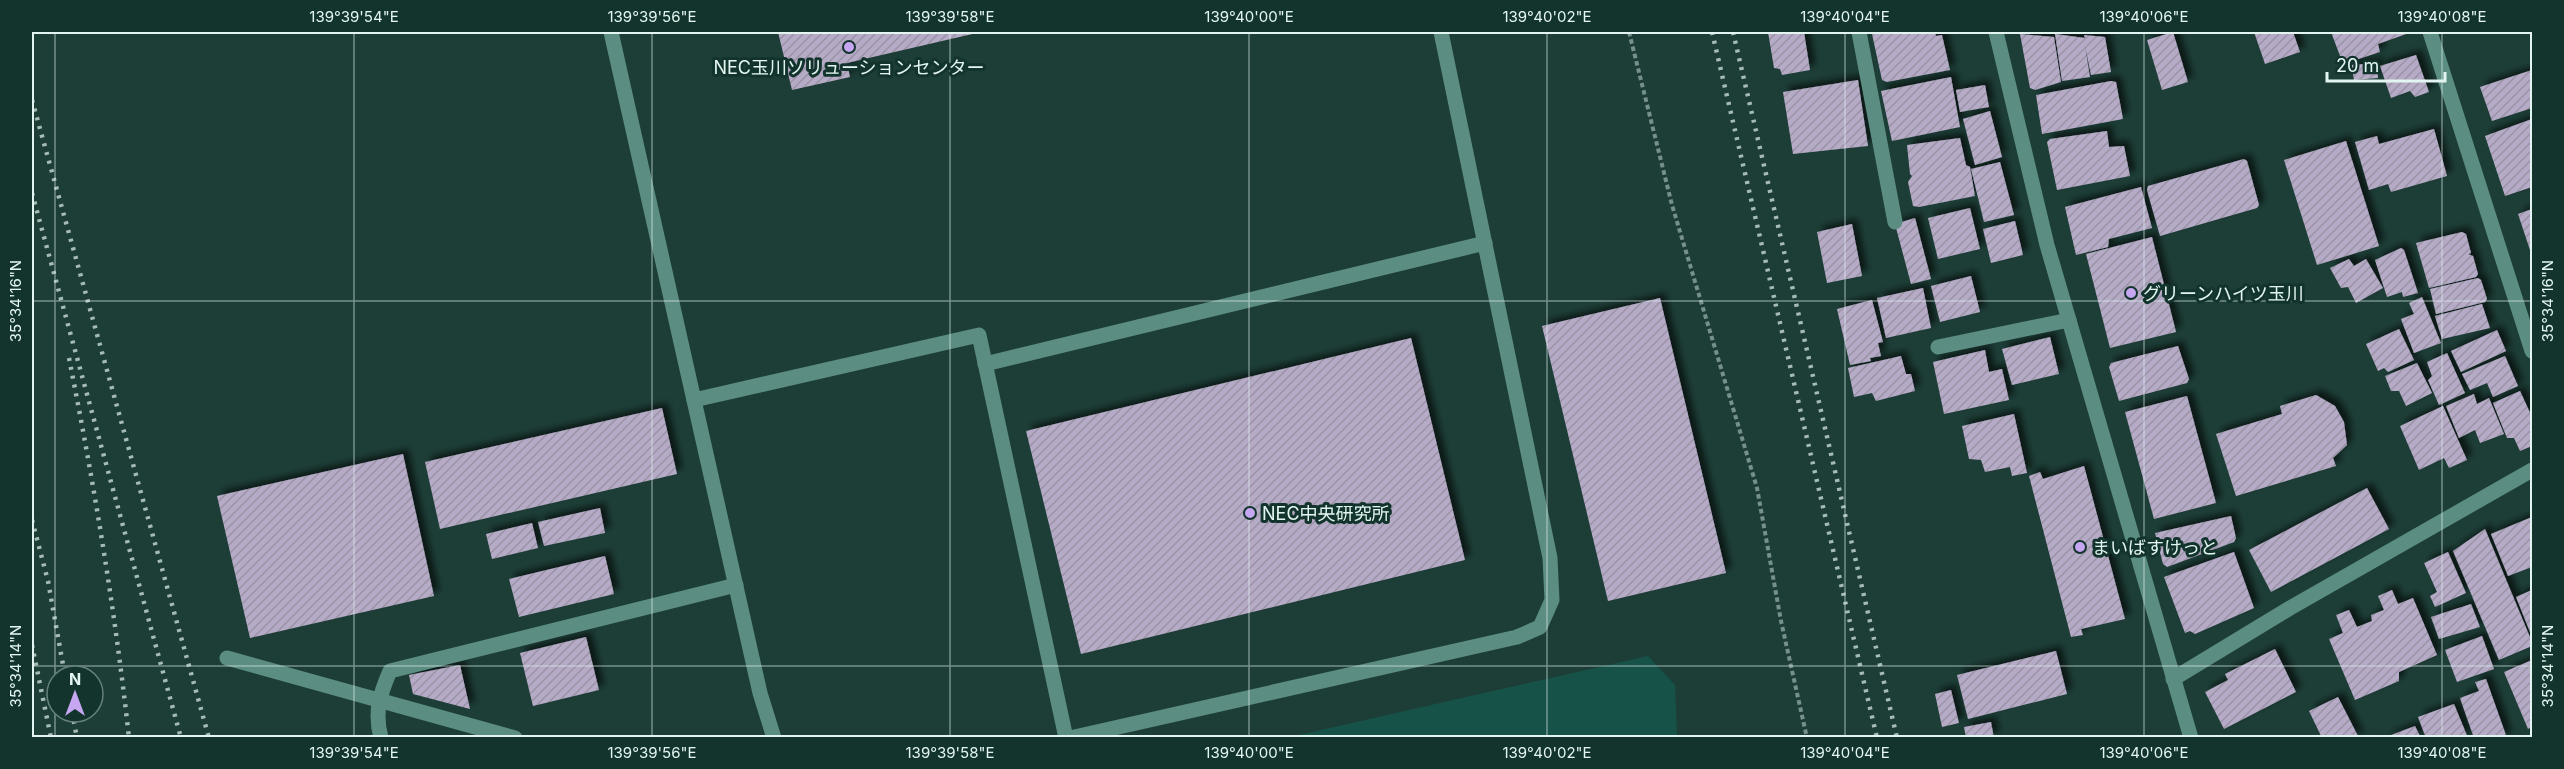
<svg xmlns="http://www.w3.org/2000/svg" width="2564" height="769" font-family="Inter,'Noto Sans JP',sans-serif">
<style>
.green{fill:#175248}
.building{fill:url(#building-hatch);filter:url(#shadow)}
.lines{fill:none;stroke-linecap:round;stroke-linejoin:round}
.path{stroke:#76908b;stroke-width:4;stroke-dasharray:4.5 3;stroke-linecap:butt}
.minor{stroke:#5c8d82;stroke-width:15}
.rail{stroke:#a5bbb6;stroke-width:4.5;stroke-dasharray:3 6;stroke-linecap:butt}
.ticks{fill:none;stroke:#e3f5f1;stroke-width:1.5;stroke-opacity:0.45}
.poi-dot{fill:#c6a6f0;stroke:#12342d;stroke-width:2}
.labels{text-anchor:middle;dominant-baseline:central;stroke-width:6;stroke-linejoin:round;paint-order:stroke}
.poi-label{font-size:18px;fill:#e3f5f1;stroke:#12342d;text-anchor:start}
.neatline{fill:none;stroke:#e3f5f1;stroke-width:2}
.ticks-label{font-size:15px;text-anchor:middle;fill:#e3f5f1}
</style>
<defs>
<pattern id="building-hatch" width="6" height="6" patternUnits="userSpaceOnUse" patternTransform="scale(1.5)"><rect width="6" height="6" fill="#b6abc6"/><path d="M-1 1l2-2M0 6l6-6M5 7l2-2" fill="none" stroke="#9a93a6"/></pattern>
<filter id="shadow"><feDropShadow dx="5.5" dy="-5.5" stdDeviation="3" flood-color="#0009"/></filter>
</defs>
<rect width="100%" height="100%" fill="#1d3e37"/>
<path class="green" d="M1648 656 1675 685 1677 737H1290Z"/>
<g class="building">
<path d="M778 32H981L847 63 850 77 792 90Z"/>
<path d="M1768 32H1804L1810 70 1782 75 1780 69 1774 68Z"/>
<path d="M1887 32H1935L1936 36 1942 35 1950 70 1887 82 1882 80 1872 34Z"/>
<path d="M2173 32 2188 82 2162 90 2147 40Z"/>
<path d="M2254 32H2293L2300 52 2265 64Z"/>
<path d="M2331 32H2412L2378 44 2380 52 2343 64Z"/>
<path d="M2020 34 2054 37 2061 82 2035 90 2030 88Z"/>
<path d="M2055 34 2085 38 2084 35 2105 37 2111 72 2091 75 2085 46 2090 77 2062 81Z"/>
<path d="M2416 55 2429 92 2415 97 2410 91 2391 98 2380 66Z"/>
<path d="M2377 63 2378 78 2354 80 2351 65Z"/>
<path d="M2532 70V108L2492 121 2480 87Z"/>
<path d="M1951 77 1960 127 1892 141 1881 91Z"/>
<path d="M1858 80 1868 146 1793 154 1783 92Z"/>
<path d="M2111 81 2116 82 2123 119 2042 134 2036 95Z"/>
<path d="M1985 85 1989 107 1960 112 1956 90Z"/>
<path d="M1990 111 2002 157 1975 165 1963 119Z"/>
<path d="M2532 119V187L2505 196 2485 136Z"/>
<path d="M2434 129 2447 176 2391 192 2388 184 2369 190 2355 142 2377 136 2379 144Z"/>
<path d="M2107 131 2109 147 2124 146 2130 176 2057 190 2047 142 2050 139Z"/>
<path d="M1960 138 1966 165 1970 167 1975 196 1919 207 1913 206 1908 182 1912 176 1910 174 1907 145Z"/>
<path d="M2346 141 2379 246 2317 265 2284 160Z"/>
<path d="M2244 159 2247 161 2259 205 2257 208 2160 236 2147 190 2148 186Z"/>
<path d="M2000 162 2014 215 1984 222 1971 169Z"/>
<path d="M2141 187 2152 228 2109 239 2108 247 2076 255 2065 207Z"/>
<path d="M1970 208 1980 249 1938 259 1928 218Z"/>
<path d="M2532 209V256L2518 214Z"/>
<path d="M1915 218 1931 279 1911 284 1895 224Z"/>
<path d="M2015 221 2023 255 1991 263 1983 229Z"/>
<path d="M1852 224 1862 276 1827 283 1817 232Z"/>
<path d="M2462 232 2466 234 2471 253 2468 254 2473 256 2478 274 2476 277 2429 288 2416 243Z"/>
<path d="M2152 237 2176 332 2110 348 2086 254Z"/>
<path d="M2401 248 2404 250 2418 293 2403 297 2402 292 2387 297 2375 260Z"/>
<path d="M2349 259 2354 266 2366 259 2383 288 2356 303 2348 287 2341 288 2330 268Z"/>
<path d="M1971 276 1980 312 1940 322 1931 286Z"/>
<path d="M2478 278 2481 280 2487 299 2485 302 2436 314 2430 289Z"/>
<path d="M1923 288 1931 328 1886 338 1877 298Z"/>
<path d="M2422 297 2441 343 2414 353 2401 319 2414 314 2409 303Z"/>
<path d="M1660 298 1726 573 1608 601 1542 326Z"/>
<path d="M1872 300 1883 342 1878 343 1881 356 1870 358 1871 361 1850 365 1837 309Z"/>
<path d="M2482 304 2490 328 2442 339 2435 316Z"/>
<path d="M2399 329 2414 360 2388 372 2384 368 2378 371 2366 344Z"/>
<path d="M2497 330 2506 351 2461 372 2451 351Z"/>
<path d="M2050 337 2059 374 2012 385 2002 349Z"/>
<path d="M1411 338 1465 560 1081 654 1026 431Z"/>
<path d="M2178 346 2189 379 2187 383 2119 401 2109 367 2111 363Z"/>
<path d="M1985 350 1989 372 2002 369 2009 400 1944 414 1933 362Z"/>
<path d="M2447 353 2465 393 2439 405 2428 380 2432 376 2427 362Z"/>
<path d="M1901 356 1906 374H1911L1915 391 1876 401 1872 393 1854 397 1848 368Z"/>
<path d="M2505 356 2518 386 2493 397 2487 383 2470 390 2462 374Z"/>
<path d="M2417 363 2432 393 2406 406 2399 391H2391L2385 376Z"/>
<path d="M2520 391 2532 417V446L2520 451 2514 438H2507L2493 403Z"/>
<path d="M2474 394 2477 404 2489 398 2504 434 2480 443 2475 430 2459 438 2446 406Z"/>
<path d="M2316 395 2335 406 2344 422 2347 445 2333 458 2336 466 2236 496 2216 434 2282 414 2280 406Z"/>
<path d="M2187 396 2216 503 2154 519 2125 412Z"/>
<path d="M2443 406 2467 460 2449 468 2444 458 2419 470 2400 426Z"/>
<path d="M662 408 677 474 440 529 425 462Z"/>
<path d="M2014 414 2027 473 2012 476 2010 467 1985 472 1981 460 1969 459 1962 426Z"/>
<path d="M403 454 434 596 250 638 217 496Z"/>
<path d="M2084 466 2125 619 2081 629 2083 635 2071 637 2029 476 2040 472 2043 479Z"/>
<path d="M2367 488 2389 529 2271 592 2249 550Z"/>
<path d="M600 508 605 533 544 546 538 522Z"/>
<path d="M2231 516 2236 538 2234 542 2167 567 2163 564 2155 533Z"/>
<path d="M2532 517V567L2508 576 2491 534Z"/>
<path d="M532 523 538 548 492 559 486 534Z"/>
<path d="M2485 529 2532 642V646L2499 660 2453 551Z"/>
<path d="M2234 552 2254 608 2195 634 2190 631 2185 633 2164 577Z"/>
<path d="M2448 552 2466 593 2435 607 2430 596 2437 592 2424 563Z"/>
<path d="M605 556 614 594 519 617 509 579Z"/>
<path d="M2392 590 2398 604 2413 598 2437 655 2399 672V681L2355 700 2329 639 2343 633 2336 615 2349 610 2357 627 2372 621 2371 615 2384 610 2378 596Z"/>
<path d="M2532 590V637L2516 597Z"/>
<path d="M2471 604 2480 627 2439 639 2431 617Z"/>
<path d="M2482 636 2494 669 2457 682 2445 650Z"/>
<path d="M586 637 599 690 533 706 520 653Z"/>
<path d="M2275 649 2296 692 2224 729 2205 692 2228 680 2225 674Z"/>
<path d="M2056 651 2067 694 1968 719 1957 675Z"/>
<path d="M2532 660V727L2528 729 2504 672Z"/>
<path d="M460 665 470 709 413 694 409 675Z"/>
<path d="M2486 679 2507 738H2474L2460 698 2479 691 2475 682Z"/>
<path d="M1951 690 1959 723 1942 727 1935 694Z"/>
<path d="M2338 697 2359 738H2322L2309 711Z"/>
<path d="M2454 704 2468 738H2426L2418 717Z"/>
<path d="M1991 722 1994 738H1966L1964 727Z"/>
<path d="M2415 726 2421 738H2386V737Z"/>
</g>
<g class="lines">
<path class="path" d="M1629 32 1672 205 1757 488 1781 621 1807 738"/>
<g class="minor">
<path d="M611 32 760 693 774 738"/>
<path d="M1859 32 1895 222"/>
<path d="M1996 32 2047 245 2191 738"/>
<path d="M2430 32 2532 351"/>
<path d="M1938 347 2069 320"/>
<path d="M985 364 1485 243"/>
<path d="M694 400 979 335 1066 738"/>
<path d="M227 658 515 738"/>
<path d="M2173 679 2290 608 2532 470"/>
<path d="M381 738C374 712 380 694 390 671L736 585"/>
<path d="M1070 738 1517 637 1540 627 1552 600 1550 558 1441 32"/>
</g>
<g class="rail">
<path d="M1712 32 1877 738"/>
<path d="M1733 32 1897 738"/>
<path d="M32 100 209 738"/>
<path d="M32 193 181 738"/>
<path d="M69 358C94 484 115 610 129 738"/>
<path d="M32 520 48 581 65 676"/>
<path d="M32 645 51 738"/>
<path d="M72 712 77 738"/>
</g>
</g>
<path class="ticks" d="M55 32V738M354 32V738M652 32V738M950 32V738M1249 32V738M1547 32V738M1845 32V738M2144 32V738M2442 32V738M32 301H2532M32 666H2532"/>
<g class="poi-dot">
<circle cx="849" cy="47" r="6"/>
<circle cx="2131" cy="293" r="6"/>
<circle cx="1250" cy="513" r="6"/>
<circle cx="2080" cy="547" r="6"/>
</g>
<g class="labels">
<g class="poi-label">
<text x="849" y="67" text-anchor="middle">NEC玉川ソリューションセンター</text>
<text x="2143" y="293">グリーンハイツ玉川</text>
<text x="1262" y="513">NEC中央研究所</text>
<text x="2092" y="547">まいばすけっと</text>
</g>
</g>
<rect width="2564" height="769" fill="none" stroke="#12342d" stroke-width="66"/>
<g transform="translate(75 694)"><circle r="28" fill="#12342d" stroke="#66817b" stroke-width="1.5"/>
<path d="M0-4.5L10 22L0 15L-10 22Z" fill="#c6a6f0"/>
<text y="-9" font-size="16" font-weight="bold" text-anchor="middle" fill="#e3f5f1">N</text>
</g>
<path d="M2327 72v9h118v-9" fill="none" stroke="#e3f5f1" stroke-width="3"/>
<text x="2336" y="72" font-size="18" fill="#e3f5f1" stroke="#12342d" stroke-width="4.5" paint-order="stroke">20 m</text>
<rect x="33" y="33" width="2498" height="703" class="neatline"/>
<g class="ticks-label">
<text x="354" y="22">139°39'54"E</text>
<text x="652" y="22">139°39'56"E</text>
<text x="950" y="22">139°39'58"E</text>
<text x="1249" y="22">139°40'00"E</text>
<text x="1547" y="22">139°40'02"E</text>
<text x="1845" y="22">139°40'04"E</text>
<text x="2144" y="22">139°40'06"E</text>
<text x="2442" y="22">139°40'08"E</text>
<text transform="translate(16 301) rotate(-90)" y="5">35°34'16"N</text>
<text transform="translate(2548 301) rotate(-90)" y="5">35°34'16"N</text>
<text transform="translate(16 666) rotate(-90)" y="5">35°34'14"N</text>
<text transform="translate(2548 666) rotate(-90)" y="5">35°34'14"N</text>
<text x="354" y="758">139°39'54"E</text>
<text x="652" y="758">139°39'56"E</text>
<text x="950" y="758">139°39'58"E</text>
<text x="1249" y="758">139°40'00"E</text>
<text x="1547" y="758">139°40'02"E</text>
<text x="1845" y="758">139°40'04"E</text>
<text x="2144" y="758">139°40'06"E</text>
<text x="2442" y="758">139°40'08"E</text>
</g>
</svg>
